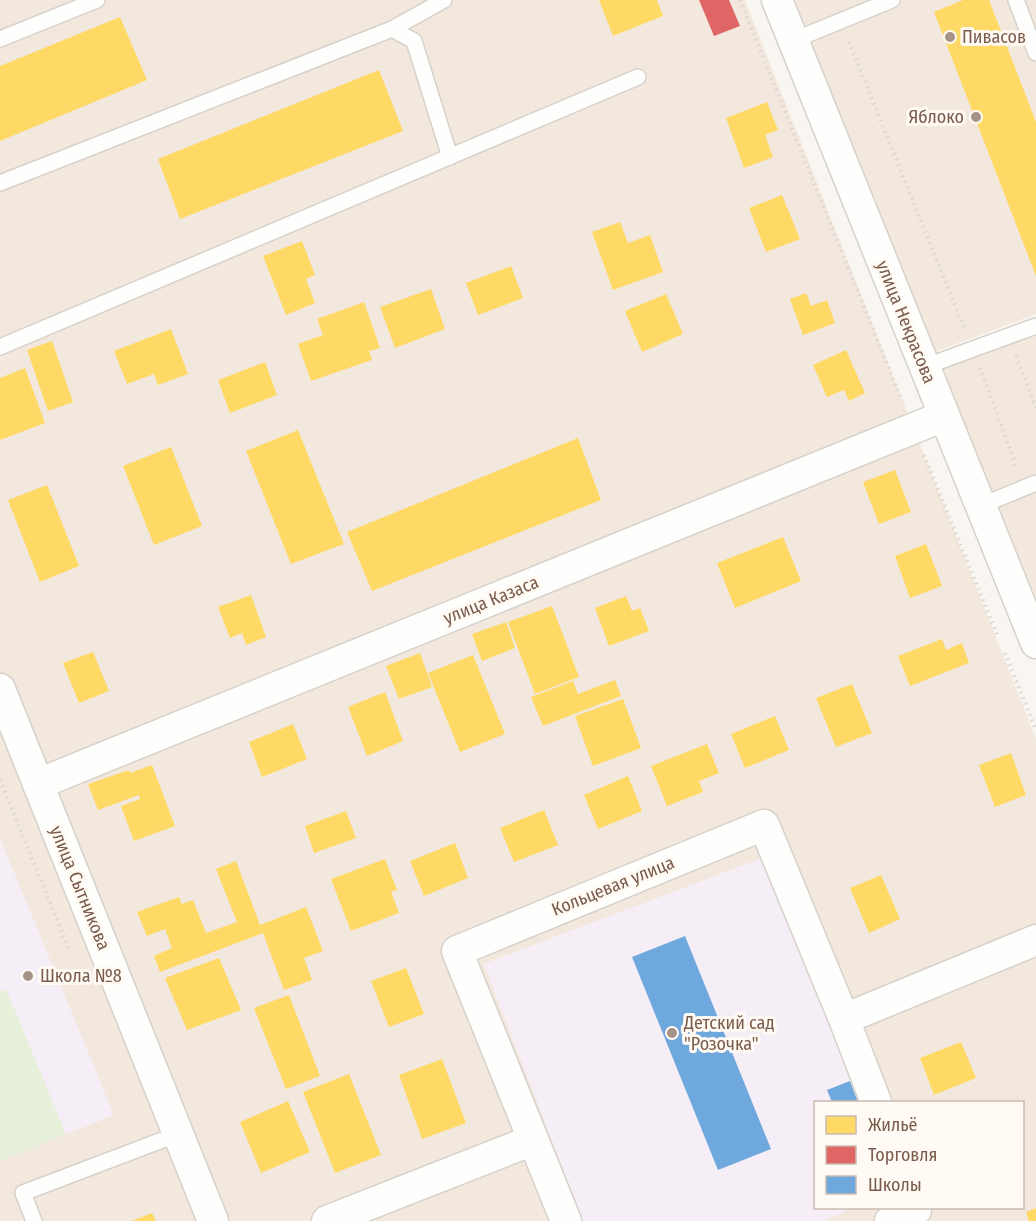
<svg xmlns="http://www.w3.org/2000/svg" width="1036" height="1221" font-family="'Fira Sans Condensed',sans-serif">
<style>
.residential{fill:#f2e8de;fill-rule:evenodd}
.education{fill:#f6eef6}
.green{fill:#e7f0db}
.homes{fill:#ffd966}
.shops{fill:#e06666}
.schools{fill:#6fa8dc}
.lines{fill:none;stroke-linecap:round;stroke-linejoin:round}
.lane-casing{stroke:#d7d1cb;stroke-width:18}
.street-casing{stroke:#d7d1cb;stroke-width:33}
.path{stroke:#dcd5d0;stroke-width:4;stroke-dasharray:1.5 4.5;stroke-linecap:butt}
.lane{stroke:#fefefd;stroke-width:15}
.street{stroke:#fefefd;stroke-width:30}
.poi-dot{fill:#a69286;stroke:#fffaf3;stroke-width:2}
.labels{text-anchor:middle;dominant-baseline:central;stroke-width:6;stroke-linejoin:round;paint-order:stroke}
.poi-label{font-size:18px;fill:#7a5c4d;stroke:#fffaf3;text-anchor:start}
.street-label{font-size:18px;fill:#7a5c4d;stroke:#fffaf3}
</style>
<rect width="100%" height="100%" fill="#f9f5f0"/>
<g class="residential">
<path d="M0 0H745L1036 739V1221H0ZM816 1102H1022V1208H816Z"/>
<path d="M791 0H1036V314L929 354Z"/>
<path d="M1036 334V597L936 371Z"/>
</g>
<g class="education">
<path d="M0 838 114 1115 0 1161Z"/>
<path d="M762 858 862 1102H816V1208H853L823 1221H583L484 964Z"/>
</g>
<path class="green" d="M6 989 66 1134 0 1161V992Z"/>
<g class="homes">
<path d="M599 0H657L663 16 613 36Z"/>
<path d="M963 0H989L1036 122V276L934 12Z"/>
<path d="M120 17 147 80 0 141V66Z"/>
<path d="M379 70 403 131 180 219 158 159Z"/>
<path d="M767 102 778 130 765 135 773 157 744 168 726 118Z"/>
<path d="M782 195 800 239 766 252 749 208Z"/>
<path d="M620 222 628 243 650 235 663 272 613 290 592 232Z"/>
<path d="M302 241 315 275 306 279 315 303 286 315 263 256Z"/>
<path d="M511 266 523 298 478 315 466 283Z"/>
<path d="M431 289 445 329 395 348 380 307Z"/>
<path d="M806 293 811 306 827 300 835 323 803 335 790 299Z"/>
<path d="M666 294 683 334 642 352 625 311Z"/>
<path d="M364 302 380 348 369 351 372 360 311 381 298 344 323 335 317 319Z"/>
<path d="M171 329 188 374 158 385 154 374 127 384 114 351Z"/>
<path d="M52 341 73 402 48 411 27 350Z"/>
<path d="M846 350 865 393 849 401 844 390 827 397 813 365Z"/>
<path d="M265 362 277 395 230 413 218 380Z"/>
<path d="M25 368 45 423 0 440V378Z"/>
<path d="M298 430 344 544 291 564 246 451Z"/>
<path d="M578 438 601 500 372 591 347 532Z"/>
<path d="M171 447 202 526 154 545 123 466Z"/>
<path d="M895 470 911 512 879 524 863 482Z"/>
<path d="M47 485 79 566 40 582 8 500Z"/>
<path d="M783 537 801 581 735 608 717 563Z"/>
<path d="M926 544 942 586 910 598 895 556Z"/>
<path d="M251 595 266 637 246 645 242 633 230 638 218 607Z"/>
<path d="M626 596 632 611 640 608 649 631 609 646 595 608Z"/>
<path d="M552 606 579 677 535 694 508 622Z"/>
<path d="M506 622 515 648 482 661 472 634Z"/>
<path d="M942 639 946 650 962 643 969 663 910 686 898 656Z"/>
<path d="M93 652 109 691 79 703 63 663Z"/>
<path d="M420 653 432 687 399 699 386 666Z"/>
<path d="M473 655 505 734 460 752 428 673Z"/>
<path d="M615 680 621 696 543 726 531 697 573 681 578 694Z"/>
<path d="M852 684 872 733 836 747 816 698Z"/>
<path d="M385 692 403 741 367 756 348 707Z"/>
<path d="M623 699 641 748 593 766 575 716Z"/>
<path d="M775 716 789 750 745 768 731 734Z"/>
<path d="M293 724 307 759 262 777 249 742Z"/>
<path d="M707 744 719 773 699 781 703 792 667 806 651 766Z"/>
<path d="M1011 753 1026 795 995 807 979 765Z"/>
<path d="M152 765 175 826 134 841 121 806 140 799 139 795 98 810 88 784 129 770 130 773Z"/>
<path d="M628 776 642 811 598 829 584 795Z"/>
<path d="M544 810 558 845 514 862 500 828Z"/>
<path d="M346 811 356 838 314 853 305 826Z"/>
<path d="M455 843 468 878 424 896 410 861Z"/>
<path d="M385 859 397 890 391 892 399 913 351 931 331 879Z"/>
<path d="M236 861 260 925 306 907 323 951 304 958 312 980 284 990 263 933 160 972 154 956 172 948 165 929 147 936 137 912 179 897 182 904 193 900 206 933 237 922 216 869Z"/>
<path d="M881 875 900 919 869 933 850 888Z"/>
<path d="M219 958 241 1010 187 1030 165 978Z"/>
<path d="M406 968 424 1014 389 1027 371 981Z"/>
<path d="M289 995 320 1076 286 1089 254 1008Z"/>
<path d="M961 1042 976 1078 934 1095 920 1058Z"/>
<path d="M442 1059 466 1123 422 1139 399 1075Z"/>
<path d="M349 1074 381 1155 335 1173 303 1092Z"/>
<path d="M288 1101 310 1152 261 1173 240 1122Z"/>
<path d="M1036 1208V1221H1029L1026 1212Z"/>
<path d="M152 1213 156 1221H132Z"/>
</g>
<path class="shops" d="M699 0H729L740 26 714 36Z"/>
<g class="schools">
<path d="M685 936 771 1149 718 1170 632 957Z"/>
<path d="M850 1081 858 1102H832L827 1090Z"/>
</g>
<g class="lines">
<g class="lane-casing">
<g id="lane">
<path d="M1016 0 1036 53"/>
<path d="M392 29 444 0"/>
<path d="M0 39 97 0"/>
<path d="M794 40 892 0"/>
<path d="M0 183 392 29 414 41 450 157"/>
<path d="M0 347 638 77"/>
<path d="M924 367 1036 326"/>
<path d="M980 506 1036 483"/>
<path d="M34 1221 23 1193 178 1134"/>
</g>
</g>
<g class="street-casing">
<g id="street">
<path d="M777 0 1036 643"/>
<path d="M0 689 213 1221"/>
<path d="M38 784 944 416"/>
<path d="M844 1019 1036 940"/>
<path d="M327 1221 533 1140"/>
<path d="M566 1221 457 951 764 825 844 1019 876 1102"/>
<path d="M890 1221 916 1210 915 1208"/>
</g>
</g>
<g class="path">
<path d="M740 0 902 401"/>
<path d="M849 42 965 330"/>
<path d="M1016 356 1036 408"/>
<path d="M980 368 1017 468"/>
<path d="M924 455 998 637"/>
<path d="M1005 653 1036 730"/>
<path d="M0 780 70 952"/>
</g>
<use href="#lane" class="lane"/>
<use href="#street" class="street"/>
</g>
<g class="poi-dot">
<circle cx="950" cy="37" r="6"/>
<circle cx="976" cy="117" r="6"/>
<circle cx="28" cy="976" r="6"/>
<circle cx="672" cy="1033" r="6"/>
</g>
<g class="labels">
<g class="poi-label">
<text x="962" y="37">Пивасов</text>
<text x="964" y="117" text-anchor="end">Яблоко</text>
<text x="40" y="976">Школа №8</text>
<text x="684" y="1023">Детский сад<tspan x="684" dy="21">"Розочка"</tspan></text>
</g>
<g class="street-label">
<text transform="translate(906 322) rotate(68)">улица Некрасова</text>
<text transform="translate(491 600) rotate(-22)">улица Казаса</text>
<text transform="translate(613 886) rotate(-22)">Кольцевая улица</text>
<text transform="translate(80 888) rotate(68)">улица Сытникова</text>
</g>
</g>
<rect x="814" y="1101" width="210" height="108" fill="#fffaf3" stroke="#cabbb1" stroke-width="1.5"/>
<rect x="826" y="1116" width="30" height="18" fill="#ffd966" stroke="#cabbb1" stroke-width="1.5"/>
<text x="868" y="1131" font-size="18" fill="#7a5c4d">Жильё</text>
<rect x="826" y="1146" width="30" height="18" fill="#e06666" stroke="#cabbb1" stroke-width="1.5"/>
<text x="868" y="1161" font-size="18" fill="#7a5c4d">Торговля</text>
<rect x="826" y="1176" width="30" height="18" fill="#6fa8dc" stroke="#cabbb1" stroke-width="1.5"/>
<text x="868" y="1191" font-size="18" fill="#7a5c4d">Школы</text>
</svg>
